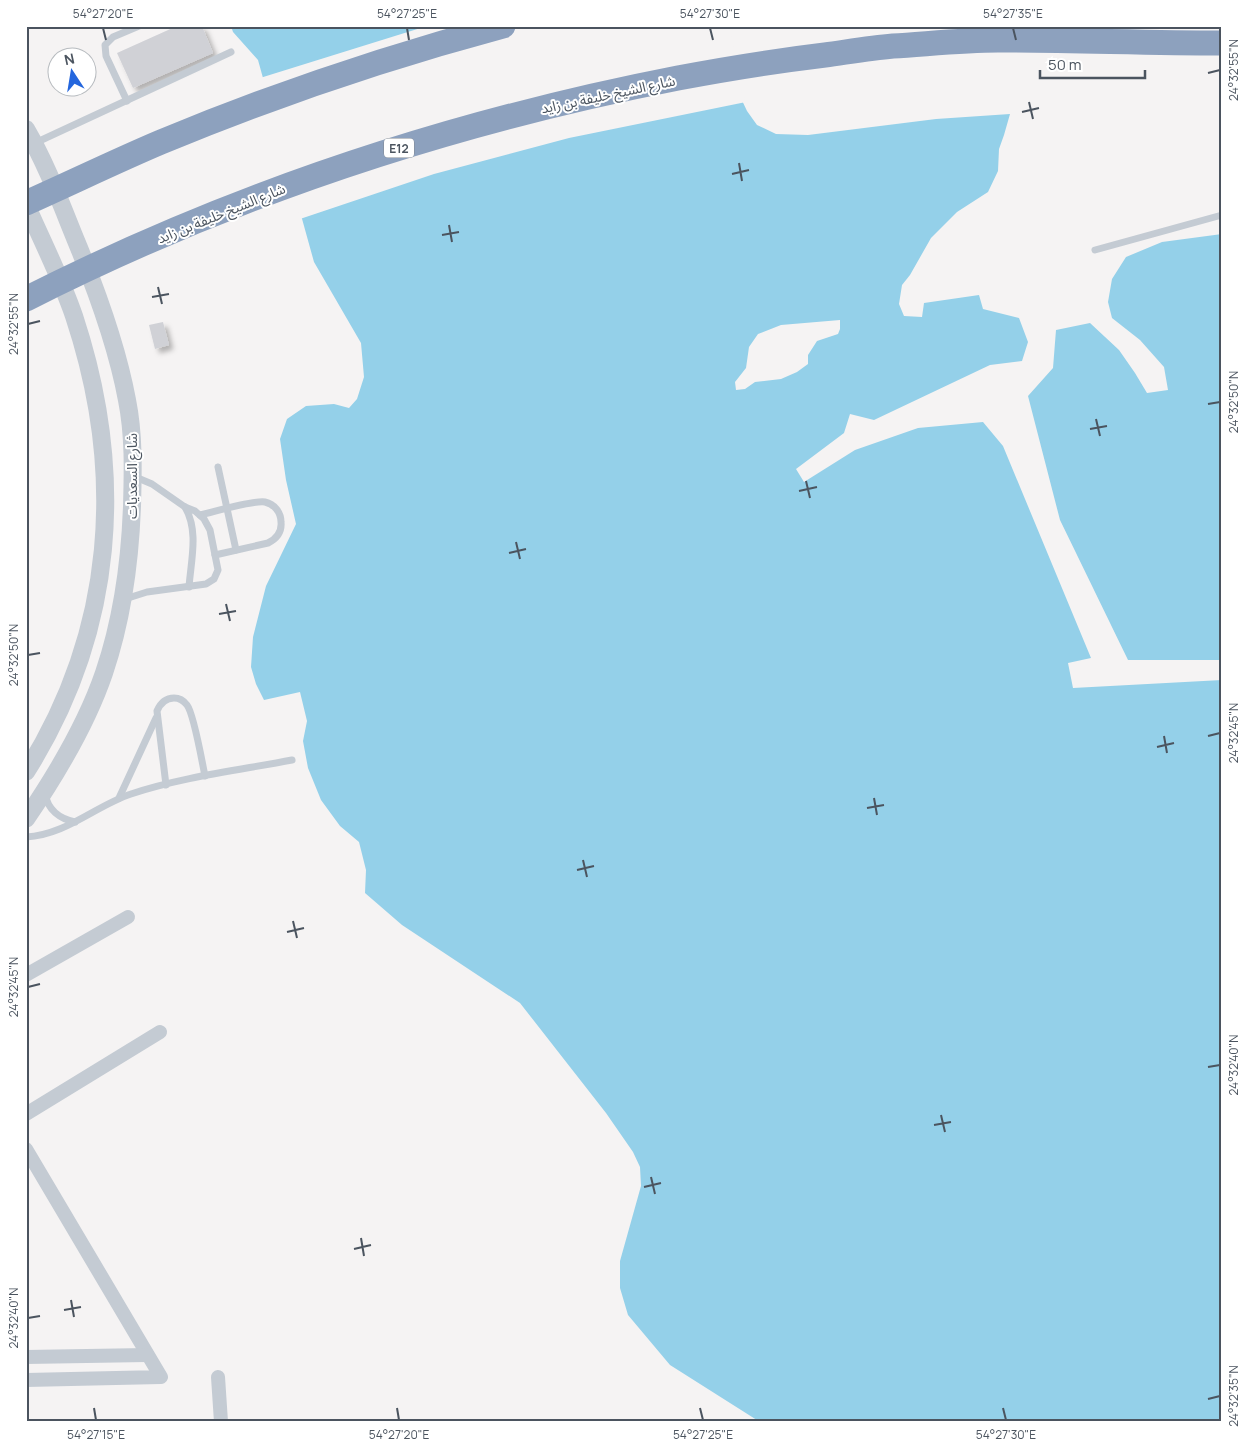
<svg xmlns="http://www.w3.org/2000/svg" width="1248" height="1448" font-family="Manrope,'Noto Sans Arabic',sans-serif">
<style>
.water{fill:#94d0e9;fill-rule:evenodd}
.pier{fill:#f5f3f3}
.building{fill:#d0d1d6;filter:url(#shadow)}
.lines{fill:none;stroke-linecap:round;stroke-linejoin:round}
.service{stroke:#c4cbd3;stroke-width:7}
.minor{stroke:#c4cbd3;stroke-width:14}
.tertiary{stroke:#c4cbd3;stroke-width:18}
.motorway{stroke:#8da1be;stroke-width:25}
.ticks{fill:none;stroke:#4b545f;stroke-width:2}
.labels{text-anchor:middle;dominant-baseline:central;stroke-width:4;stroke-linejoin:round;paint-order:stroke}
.shield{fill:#fff;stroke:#81878f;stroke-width:1}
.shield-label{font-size:12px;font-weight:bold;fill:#4b545f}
.street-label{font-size:14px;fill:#4b545f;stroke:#fff}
.neatline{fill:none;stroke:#4b545f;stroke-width:2}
.ticks-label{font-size:12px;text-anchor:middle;fill:#4b545f}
</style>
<defs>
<filter id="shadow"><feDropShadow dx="4.5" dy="4.5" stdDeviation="2.5" flood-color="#0004"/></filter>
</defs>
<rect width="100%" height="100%" fill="#f5f3f3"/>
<g class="water">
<path d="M231 26H727L739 94 747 111 757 125 776 134 808 135 936 119 1010 114 1004 135 999 149 998 171 988 192 957 212 931 238 910 275 902 285 899 304 904 316 922 317 924 303 979 295 983 309 1019 318 1028 342 1022 361 990 365 874 420 850 414 844 433 796 469 804 482 855 450 918 428 983 422 1003 446 1091 658 1068 663 1073 688 1222 680V1422H760L670 1365 628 1315 620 1288V1261L641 1186 640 1167 633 1152 606 1113 520 1003 402 925 365 893 366 870 359 842 340 826 321 800 308 768 303 741 307 721 300 692 264 700 256 684 251 667 253 637 266 586 296 524 286 480 280 439 287 419 306 406 334 404 349 408 357 399 364 377 361 343 314 262 258 60 233 32ZM840 320V329L838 334 817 341 808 355V364L797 372 781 379 755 382 745 389 736 390 735 382 746 368 749 347 758 334 781 325Z"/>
<path d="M1222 234V660H1128L1060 520 1028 396 1053 368 1056 330 1090 323 1119 350 1135 373 1147 393 1168 390 1164 367 1140 340 1112 318 1108 302 1112 279 1126 257 1162 242Z"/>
</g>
<path class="pier" d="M427 26H730L740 88 746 102 569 138 434 174 300 219 260 78Z"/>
<g class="building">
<path d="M177 26H202L213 53 133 88 117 53Z"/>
<path d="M163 322 169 345 155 349 149 325Z"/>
</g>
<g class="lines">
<g class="service">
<path d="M127 101 106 56 105 45 113 37 139 26"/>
<path d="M35 143 231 52"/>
<path d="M1095 250 1222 215"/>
<path d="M218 467 236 550"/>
<path d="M185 507C199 531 191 560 189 587"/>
<path d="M200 515C214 512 252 500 265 502 274 504 281 512 281 522 282 532 276 539 268 543L215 555"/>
<path d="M125 599 147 592 206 584 214 579 218 570 210 530 204 519 195 511 185 507 152 484 133 476"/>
<path d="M166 785 157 711C160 704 165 698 174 698 179 698 184 701 187 705 194 714 202 762 205 776"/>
<path d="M45 794C48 810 60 819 75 822"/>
<path d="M119 798 156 718"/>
<path d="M26 837C66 835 95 806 131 794 182 777 240 770 292 760"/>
</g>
<g class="minor">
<path d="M26 975 128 917"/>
<path d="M26 1114 160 1032"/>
<path d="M26 1149 161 1377 26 1380"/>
<path d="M26 1357 147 1355"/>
<path d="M218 1377 221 1422"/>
</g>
<g class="tertiary">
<path d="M26 129C47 165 61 204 77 243 98 294 117 346 127 400 134 435 133 471 132 506 130 562 122 620 104 673 87 723 56 775 26 819"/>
<path d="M26 204C42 241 61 278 74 316 126 473 115 631 26 772"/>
</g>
<g class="motorway">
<path d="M26 203C71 183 116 161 161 142 272 96 387 57 503 26"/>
<path d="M26 299C231 195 452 122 678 78 726 69 775 61 825 55 847 52 870 48 893 46 927 44 963 40 998 40 1073 40 1147 43 1222 43"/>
</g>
</g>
<path class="ticks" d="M103 28 106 40M407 28 409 40M710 28 713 40M1013 28 1016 40M1208 73 1220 70M1029 102 1033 119M1022 112 1039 108M739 163 742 181M732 174 749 170M449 225 452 242M442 235 459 232M158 287 162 304M152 297 169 294M28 324 40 321M1208 404 1220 402M1096 419 1100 436M1090 429 1107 426M806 481 810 498M799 491 817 487M516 542 520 559M509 553 526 549M226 604 230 621M219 614 236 611M28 655 40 653M1164 736 1167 753M1208 736 1220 733M1157 747 1174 743M874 798 877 815M867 808 884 805M583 860 587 877M577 870 594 866M293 921 297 938M287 932 304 928M28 987 40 984M1208 1067 1220 1065M941 1115 945 1132M934 1125 951 1122M651 1177 655 1194M644 1187 661 1183M361 1238 364 1256M354 1249 371 1245M71 1300 74 1317M64 1310 81 1307M28 1318 40 1316M1208 1399 1220 1396M94 1408 96 1420M397 1408 399 1420M700 1408 703 1420M1003 1408 1006 1420"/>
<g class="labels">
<rect class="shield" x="384" y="138.5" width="30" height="19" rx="4"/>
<g class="shield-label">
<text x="399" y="148">E12</text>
</g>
<g class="street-label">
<text transform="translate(608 94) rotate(-12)">شارع الشيخ خليفة بن زايد</text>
<text transform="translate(221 213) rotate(-22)">شارع الشيخ خليفة بن زايد</text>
<text transform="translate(131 476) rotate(-90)">شارع السعديات</text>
</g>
</g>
<rect width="1248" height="1448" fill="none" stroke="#ffffff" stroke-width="55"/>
<g transform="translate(72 72) rotate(348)"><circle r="24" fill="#ffffff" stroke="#b7bbbf"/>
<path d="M0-4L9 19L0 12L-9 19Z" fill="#2466dd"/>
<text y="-8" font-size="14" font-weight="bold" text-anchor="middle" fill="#4b545f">N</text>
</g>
<path d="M1040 70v8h105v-8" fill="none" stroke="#4b545f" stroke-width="2.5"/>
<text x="1048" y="70" font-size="15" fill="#4b545f" stroke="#ffffff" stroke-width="4" paint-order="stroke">50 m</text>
<rect x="28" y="28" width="1192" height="1392" class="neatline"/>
<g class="ticks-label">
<text x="103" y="18">54°27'20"E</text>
<text x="407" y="18">54°27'25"E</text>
<text x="710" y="18">54°27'30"E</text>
<text x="1013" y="18">54°27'35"E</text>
<text transform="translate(1234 70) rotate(-90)" y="4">24°32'55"N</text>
<text transform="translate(14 324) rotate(-90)" y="4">24°32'55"N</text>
<text transform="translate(1234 402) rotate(-90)" y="4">24°32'50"N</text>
<text transform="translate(14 655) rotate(-90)" y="4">24°32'50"N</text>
<text transform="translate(1234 733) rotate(-90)" y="4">24°32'45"N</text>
<text transform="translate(14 987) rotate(-90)" y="4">24°32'45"N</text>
<text transform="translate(1234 1065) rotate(-90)" y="4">24°32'40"N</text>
<text transform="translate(14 1318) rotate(-90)" y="4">24°32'40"N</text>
<text transform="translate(1234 1396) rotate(-90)" y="4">24°32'35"N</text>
<text x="96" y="1439">54°27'15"E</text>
<text x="399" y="1439">54°27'20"E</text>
<text x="703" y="1439">54°27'25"E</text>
<text x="1006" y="1439">54°27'30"E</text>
</g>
</svg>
